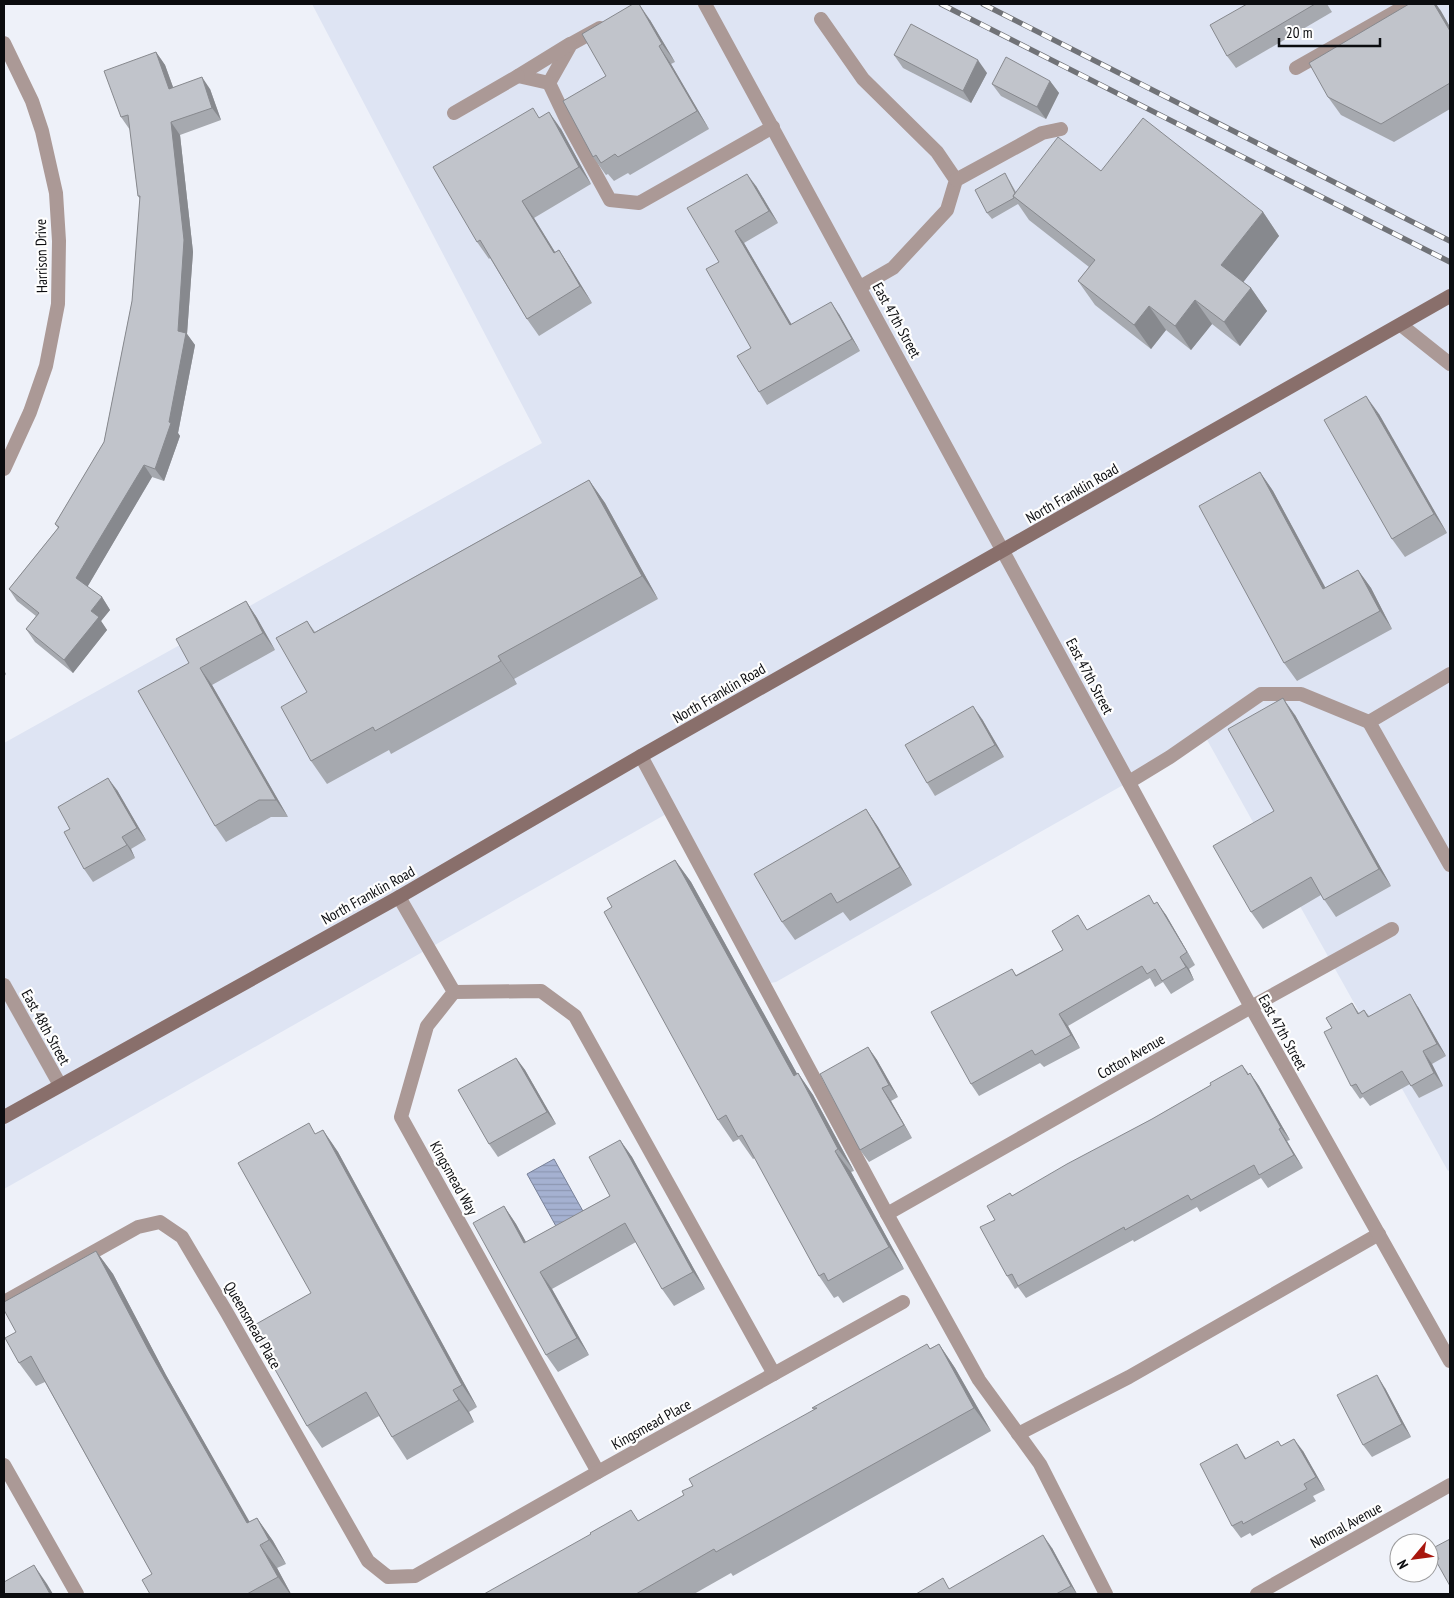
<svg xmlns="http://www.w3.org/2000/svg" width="1454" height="1598" font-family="'PT Sans Narrow',sans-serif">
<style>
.built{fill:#dee4f3}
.water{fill:url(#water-rules);stroke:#778097}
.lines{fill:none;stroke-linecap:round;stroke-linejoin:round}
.service{stroke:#ab9996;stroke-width:14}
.minor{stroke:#ab9996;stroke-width:14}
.secondary{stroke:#896f6b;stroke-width:14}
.rail-casing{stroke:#707277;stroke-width:5.5}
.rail{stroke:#fefefe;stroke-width:4;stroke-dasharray:11;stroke-linecap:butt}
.wall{fill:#a6a9af}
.shaded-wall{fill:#87898e}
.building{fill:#c1c4cb;stroke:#87898e}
.labels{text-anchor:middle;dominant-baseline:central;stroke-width:4.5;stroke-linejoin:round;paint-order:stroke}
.street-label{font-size:15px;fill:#0b0c0f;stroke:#fefefe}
</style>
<defs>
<pattern id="water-rules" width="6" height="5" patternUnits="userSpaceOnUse" patternTransform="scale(1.25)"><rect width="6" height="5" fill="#a5b1d1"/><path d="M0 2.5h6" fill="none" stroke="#8d97b2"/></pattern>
</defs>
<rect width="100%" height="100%" fill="#eef1f9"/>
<path class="built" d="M312 4H1450V1170L1448 1171 1206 738 776 982 764 984 668 813 4 1189V743L542 443Z"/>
<path class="water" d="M554 1159 584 1213 557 1228 527 1174Z"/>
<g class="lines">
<g class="service">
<path d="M821 19 863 79 937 152 956 180 947 210 893 268 860 287"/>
<path d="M600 28 571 44 549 83 569 125 610 200 639 203 773 127"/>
<path d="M1296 68 1409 4"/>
<path d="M549 83 518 76 570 44"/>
<path d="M454 113 518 76"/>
<path d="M956 180 1042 133 1061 129"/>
<path d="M1450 674 1369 722 1450 865"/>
<path d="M641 756 887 1214 979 1380 1040 1464 1106 1594"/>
<path d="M1129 782 1170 757 1261 694H1301L1369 722"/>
<path d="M1018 1434 1129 1377 1379 1234"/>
</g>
<g class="minor">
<path d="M705 4 1251 1007 1450 1361"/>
<path d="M4 43 32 101 42 131 56 193 59 241 58 304 46 366 30 412 4 469"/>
<path d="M1401 325 1450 364"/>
<path d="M399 897 454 992 427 1026 401 1117 598 1472"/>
<path d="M4 985 60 1085"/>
<path d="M454 992 541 991 575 1016 774 1374"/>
<path d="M887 1214 1251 1007 1392 929"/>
<path d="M4 1302 138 1227 160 1222 182 1237 227 1313 368 1561 388 1577 415 1576 598 1472 903 1302"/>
<path d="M4 1465 77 1594"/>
<path d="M1257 1594 1450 1485"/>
</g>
<path class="secondary" d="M4 1117 399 897 641 756 1450 296"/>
<g class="rail-casing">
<g id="rail">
<path d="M941 4 1450 262"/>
<path d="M983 4 1450 241"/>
</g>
</g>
<use href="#rail" class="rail"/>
</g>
<g class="wall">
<path d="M1247 4H1327L1332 12 1236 68 1227 56Z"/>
<path d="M1409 4H1436L1450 27V109L1394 142 1341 115 1328 97Z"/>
<path d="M650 20 675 62 671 64 709 129 630 175 628 173 614 181 608 174 606 175 593 157 606 76Z"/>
<path d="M156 52 165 65 173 87 210 89 221 120 180 135 193 252 187 334 195 345 178 433 180 436 164 481 152 477 87 587 102 597 110 610 101 621 107 630 73 673 35 642 26 629 36 616 17 601 9 589 58 528 55 524 104 442 132 301 140 199 138 196 130 130 121 117Z"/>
<path d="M894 55 987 73 971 103 903 68Z"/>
<path d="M1050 81 1059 93 1046 119 1001 96 992 84Z"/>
<path d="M540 117 561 129 591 184 534 218 555 252 559 250 570 267 592 303 539 336 527 319 490 258 489 259 477 242Z"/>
<path d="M1101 171 1263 212 1279 236 1243 282 1251 288 1267 311 1240 346 1212 324 1191 350 1166 330 1151 349 1095 305 1078 281 1089 267 1029 220 1018 204 992 219 987 213 1009 180 1016 192Z"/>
<path d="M756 186 778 223 744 243 791 324 839 314 860 351 767 405 759 392 751 348 719 262Z"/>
<path d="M1379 414 1447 533 1405 557 1392 539Z"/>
<path d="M1260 472 1273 491 1325 588 1358 570 1371 588 1392 629 1297 681 1284 663Z"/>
<path d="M589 480 605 503 658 599 514 679 517 684 391 754 389 750 327 784 311 761 307 692V621L315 632Z"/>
<path d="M246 601 257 618 275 650 212 685 288 817H271L226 842 215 826 189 663Z"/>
<path d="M4 670 6 674 4 677Z"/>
<path d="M1295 715 1391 886 1336 917 1321 895 1263 929 1251 912Z"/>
<path d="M982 719 1004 757 935 796 927 783Z"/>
<path d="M117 790 146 840 131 849 135 858 93 882 84 869 70 829Z"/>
<path d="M866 809 878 827 912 885 850 921 843 912 795 940 782 922Z"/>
<path d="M675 860 691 882 797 1074 798 1073 813 1095 854 1171 851 1172 904 1269 843 1303 838 1296 834 1298 819 1276 755 1158 753 1159 739 1139 733 1142 718 1120 612 907Z"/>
<path d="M1155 903 1166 915 1195 965 1189 969 1194 980 1171 994 1163 982 1155 987 1150 978 1068 1026 1080 1048 1044 1067 1040 1063 979 1096 971 1084 1012 969 1016 975 1063 950 1088 929Z"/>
<path d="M1352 1003 1359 1013 1364 1010 1369 1016 1418 1007 1446 1056 1432 1064 1443 1086 1419 1098 1410 1084 1370 1106 1363 1097 1360 1099 1351 1086Z"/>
<path d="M868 1047 877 1060 898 1097 891 1101 912 1138 869 1162 860 1150Z"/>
<path d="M516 1058 525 1070 556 1124 498 1157 489 1144Z"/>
<path d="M1242 1065 1249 1074 1250 1073 1259 1086 1290 1140 1287 1141 1303 1168 1268 1188 1261 1178 1200 1212 1197 1207 1134 1242 1133 1240 1026 1298 1018 1287 1015 1289 1007 1276 995 1220 1010 1193 1012 1196 1152 1119 1211 1085Z"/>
<path d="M323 1130 338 1152 477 1407 469 1412 474 1422 407 1460 392 1437 379 1416 322 1448 307 1426 316 1134Z"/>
<path d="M620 1140 632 1157 705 1289 674 1306 662 1289 636 1242 552 1289 589 1355 558 1372 546 1355 504 1206 516 1224 526 1242 610 1196Z"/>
<path d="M96 1251 113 1274 166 1375 249 1522 257 1518 273 1541 286 1564 277 1568 291 1594H150L152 1574 45 1382 36 1386 19 1363 16 1332Z"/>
<path d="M939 1344 955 1368 991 1431 733 1576 731 1573 694 1594H484L638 1521 684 1495 693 1486 814 1410 812 1408Z"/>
<path d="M1385 1388 1411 1437 1372 1457 1363 1445Z"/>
<path d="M1278 1441 1281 1446 1303 1451 1325 1490 1313 1496 1316 1501 1252 1536 1250 1533 1241 1538 1232 1526 1246 1459Z"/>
<path d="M1052 1548 1077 1594H917L950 1589Z"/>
</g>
<g class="shaded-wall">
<path d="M639 4 650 20 675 62 662 44Z"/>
<path d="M1434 4H1436L1441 11 1450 27V31Z"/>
<path d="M659 46 671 64 709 129 697 111Z"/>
<path d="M156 52 165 65 178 101 169 89Z"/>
<path d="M978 60 987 73 971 103 963 91Z"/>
<path d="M202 77 210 89 221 120 212 108Z"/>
<path d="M1050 81 1059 93 1046 119 1037 107Z"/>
<path d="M549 112 561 129 591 184 579 167Z"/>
<path d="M171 122 180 135 193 252 187 334 195 345 178 433 180 436 164 481 155 469 169 422 178 331Z"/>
<path d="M747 174 756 186 778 223 769 211Z"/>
<path d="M522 201 534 218 566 270 554 253Z"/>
<path d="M1263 212 1279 236 1238 289 1221 265Z"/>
<path d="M735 231 744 243 799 337 790 325Z"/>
<path d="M559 250 570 267 592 303 580 286Z"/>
<path d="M1251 288 1267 311 1240 346 1224 322Z"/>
<path d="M1195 300 1212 324 1191 350 1175 326Z"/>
<path d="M831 302 839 314 860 351 852 339Z"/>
<path d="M1149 306 1166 330 1151 349 1134 325Z"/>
<path d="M1366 396 1379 414 1447 533 1434 514Z"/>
<path d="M144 465 152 477 85 591 76 578Z"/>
<path d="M1260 472 1273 491 1336 607 1323 589Z"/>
<path d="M589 480 605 503 658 599 642 576Z"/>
<path d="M1358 570 1371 588 1392 629 1380 611Z"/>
<path d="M102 597 110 610 101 621 107 630 73 673 64 660 91 611Z"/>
<path d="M246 601 257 618 275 650 263 633Z"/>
<path d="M498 656 514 679 517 684 501 661Z"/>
<path d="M200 668 212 685 288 817 276 800Z"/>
<path d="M1283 698 1295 715 1391 886 1379 869Z"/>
<path d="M973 706 982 719 1004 757 995 745Z"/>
<path d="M108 778 117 790 146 840 137 828Z"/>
<path d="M866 809 878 827 912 885 900 867Z"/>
<path d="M122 837 131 849 135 858 127 845Z"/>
<path d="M675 860 691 882 810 1097 794 1076Z"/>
<path d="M1157 902 1166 915 1195 965 1187 952Z"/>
<path d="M1180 957 1189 969 1194 980 1186 967Z"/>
<path d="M1410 994 1418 1007 1446 1056 1437 1044Z"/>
<path d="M1059 1014 1068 1026 1080 1048 1071 1035Z"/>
<path d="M868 1047 877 1060 898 1097 889 1085Z"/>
<path d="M1423 1051 1432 1064 1443 1086 1434 1073Z"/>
<path d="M516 1058 525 1070 556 1124 547 1112Z"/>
<path d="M798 1073 813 1095 854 1171 838 1149Z"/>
<path d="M1250 1073 1259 1086 1290 1140 1281 1128Z"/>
<path d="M882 1088 891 1101 912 1138 904 1125Z"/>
<path d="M1279 1129 1287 1141 1303 1168 1294 1155Z"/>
<path d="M323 1130 338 1152 477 1407 462 1385Z"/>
<path d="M620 1140 632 1157 705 1289 693 1272Z"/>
<path d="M835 1151 851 1172 904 1269 889 1247Z"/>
<path d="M504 1206 516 1224 536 1260 524 1243Z"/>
<path d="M96 1251 113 1274 166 1375 264 1547 247 1523 149 1351Z"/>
<path d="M540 1272 552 1289 589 1355 577 1338Z"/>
<path d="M939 1344 955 1368 991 1431 974 1408Z"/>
<path d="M1377 1375 1385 1388 1411 1437 1402 1424Z"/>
<path d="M453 1390 469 1412 474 1422 459 1400Z"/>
<path d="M1294 1439 1303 1451 1325 1490 1316 1477Z"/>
<path d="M1237 1444 1245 1457 1254 1472 1245 1459Z"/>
<path d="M257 1518 273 1541 286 1564 269 1540Z"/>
<path d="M1043 1535 1052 1548 1077 1594 1071 1586Z"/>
<path d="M260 1545 277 1568 291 1594H290L278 1577Z"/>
<path d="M34 1565 47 1584 53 1594H50Z"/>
</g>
<g class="building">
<path d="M633 4H639L662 44 659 46 697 111 618 157 615 154 601 163 596 155 593 157 563 101 606 76 582 34Z"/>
<path d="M1247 4H1315L1227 56 1210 25Z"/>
<path d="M1409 4H1434L1450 31V83L1381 124 1328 97 1309 63Z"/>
<path d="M911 24 978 60 963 91 894 55Z"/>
<path d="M156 52 169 89 202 77 212 108 171 122 184 240 178 331 186 333 169 422 171 423 155 469 144 465 76 578 102 597 91 611 99 617 64 660 26 629 39 613 9 589 59 527 55 524 104 442 132 301 140 196H138L128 115 121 117 104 71Z"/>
<path d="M1006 57 1050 81 1037 107 992 84Z"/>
<path d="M533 108 539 118 549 112 579 167 522 201 554 253 559 250 580 286 527 319 480 240 477 242 433 167Z"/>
<path d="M1143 118 1263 212 1221 265 1251 288 1224 322 1195 300 1175 326 1149 306 1134 325 1078 281 1095 260 1013 196 1058 137 1101 171Z"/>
<path d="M1005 173 1015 193 1013 196 1014 198 987 213 975 190Z"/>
<path d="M747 174 769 211 735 231 790 325 831 302 852 339 759 392 737 356 751 348 706 269 719 262 687 208Z"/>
<path d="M1366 396 1434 514 1392 539 1324 420Z"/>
<path d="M1260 472 1323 589 1358 570 1380 611 1284 663 1199 506Z"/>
<path d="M589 480 642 576 498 656 501 661 375 731 373 727 311 761 281 707 307 692 276 638 307 621 314 633Z"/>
<path d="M246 601 263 633 200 668 276 800H259L215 826 138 691 189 663 176 639Z"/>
<path d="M1283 698 1379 869 1324 900 1311 877 1251 912 1213 846 1274 811 1228 729Z"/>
<path d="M973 706 995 745 927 783 905 745Z"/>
<path d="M108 778 137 828 122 837 127 845 84 869 64 832 70 829 58 807Z"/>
<path d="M866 809 900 867 837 903 831 893 782 922 754 874Z"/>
<path d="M675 860 794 1076 798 1073 838 1149 835 1151 889 1247 828 1281 824 1273 819 1276 742 1135 738 1137 726 1115 718 1120 604 912 612 907 607 898Z"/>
<path d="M1149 895 1154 904 1157 902 1187 952 1180 957 1186 967 1162 981 1155 969 1147 974 1142 966 1059 1014 1071 1035 1035 1055 1032 1050 971 1084 931 1012 1012 969 1016 976 1063 950 1052 931 1078 915 1087 930Z"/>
<path d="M1410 994 1437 1044 1423 1051 1434 1073 1411 1086 1402 1071 1362 1094 1356 1084 1351 1086 1324 1032 1332 1028 1326 1018 1352 1003 1358 1014 1364 1010 1368 1017Z"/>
<path d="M868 1047 889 1085 882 1088 904 1125 860 1150 820 1074Z"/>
<path d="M516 1058 547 1112 489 1144 458 1090Z"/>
<path d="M1242 1065 1248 1075 1250 1073 1281 1128 1279 1129 1294 1155 1259 1175 1254 1165 1191 1200 1188 1195 1125 1230 1124 1227 1018 1286 1012 1274 1007 1276 980 1227 995 1220 987 1206 1010 1193 1012 1196 1067 1164 1152 1119 1211 1085 1210 1083Z"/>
<path d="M309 1123 315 1134 323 1130 462 1385 453 1390 459 1400 392 1437 366 1392 307 1426 251 1327 311 1293 238 1163Z"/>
<path d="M620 1140 693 1272 662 1289 625 1223 540 1272 577 1338 546 1355 473 1223 504 1206 524 1243 610 1196 589 1157Z"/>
<path d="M96 1251 149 1351 247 1523 257 1518 269 1540 260 1545 278 1577 247 1594H150L142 1580 152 1574 31 1356 19 1363 5 1338 16 1332 4 1310V1302Z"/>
<path d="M927 1344 930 1349 939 1344 974 1408 716 1552 714 1549 636 1594H484L591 1534 590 1533 631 1510 638 1521 684 1495 682 1491 693 1486 689 1479 817 1408H812Z"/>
<path d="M1377 1375 1402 1424 1363 1445 1337 1395Z"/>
<path d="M1294 1439 1316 1477 1304 1484 1307 1489 1243 1524 1242 1521 1232 1526 1200 1464 1237 1444 1245 1459 1278 1441 1281 1446Z"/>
<path d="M1043 1535 1071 1586 1056 1594H916L943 1578 949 1589Z"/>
<path d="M1450 1539V1586L1436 1561 1439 1559 1433 1548Z"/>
<path d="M34 1565 50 1594H4V1582Z"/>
</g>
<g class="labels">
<g class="street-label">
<text transform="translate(41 256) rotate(-91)">Harrison Drive</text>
<text transform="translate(897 320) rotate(61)">East 47th Street</text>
<text transform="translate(1072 493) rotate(-30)">North Franklin Road</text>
<text transform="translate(1090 676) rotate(62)">East 47th Street</text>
<text transform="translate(719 693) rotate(-30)">North Franklin Road</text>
<text transform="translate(368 895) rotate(-29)">North Franklin Road</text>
<text transform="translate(46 1027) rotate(61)">East 48th Street</text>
<text transform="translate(1283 1032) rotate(61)">East 47th Street</text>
<text transform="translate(1131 1056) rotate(-30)">Cotton Avenue</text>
<text transform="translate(454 1178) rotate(61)">Kingsmead Way</text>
<text transform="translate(253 1325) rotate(60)">Queensmead Place</text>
<text transform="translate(651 1424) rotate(-29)">Kingsmead Place</text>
<text transform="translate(1346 1525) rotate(-29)">Normal Avenue</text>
</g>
</g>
<rect width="1454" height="1598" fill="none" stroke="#0b0c0f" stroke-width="10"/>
<g transform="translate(1414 1558) rotate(241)"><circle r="24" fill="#fefefe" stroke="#9d9d9e"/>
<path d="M0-4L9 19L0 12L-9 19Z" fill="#a8160d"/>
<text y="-8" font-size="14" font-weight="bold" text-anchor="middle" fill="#0b0c0f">N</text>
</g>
<path d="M1279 38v8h101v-8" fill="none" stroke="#0b0c0f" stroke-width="2.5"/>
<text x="1286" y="38" font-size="15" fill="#0b0c0f" stroke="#fefefe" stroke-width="4" paint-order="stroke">20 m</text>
</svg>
